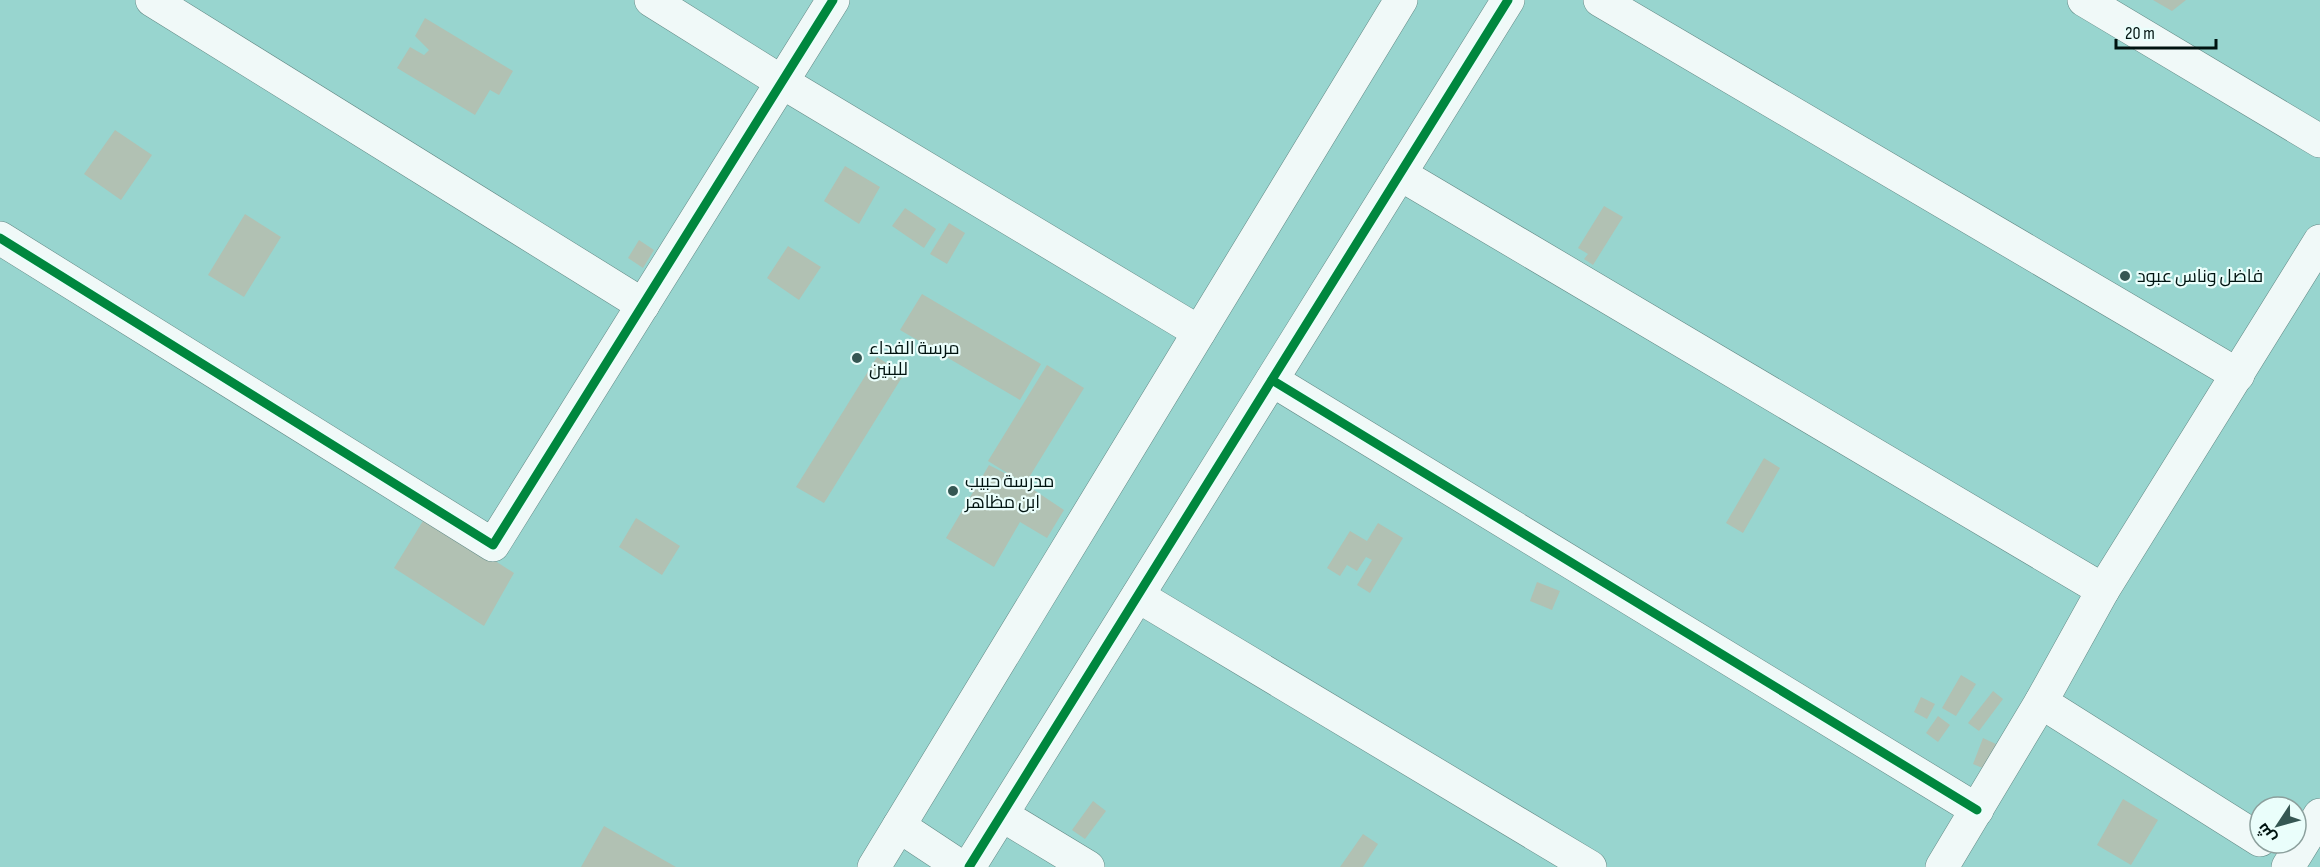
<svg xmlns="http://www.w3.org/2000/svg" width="2320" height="867" font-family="'Sofia Sans Condensed',Cairo,sans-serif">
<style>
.building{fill:#b1c1b3}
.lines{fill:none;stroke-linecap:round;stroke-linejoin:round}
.minor-casing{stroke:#638a86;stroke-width:34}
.major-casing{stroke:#638a86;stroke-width:34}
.minor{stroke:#f0f9f8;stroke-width:33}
.major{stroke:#f0f9f8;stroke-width:33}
.cycleway-casing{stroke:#eafefb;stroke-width:13}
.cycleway{stroke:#00873e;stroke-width:9}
.poi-dot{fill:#355753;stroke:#eafefb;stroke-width:2}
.labels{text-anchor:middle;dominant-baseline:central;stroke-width:4.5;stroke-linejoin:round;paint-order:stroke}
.poi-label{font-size:18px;fill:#001310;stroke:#eafefb;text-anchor:start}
</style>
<rect width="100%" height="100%" fill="#98d5cf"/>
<g class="building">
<path d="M2153 0H2186L2172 11Z"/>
<path d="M425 18 513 71 499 95 490 90 475 115 397 68 410 47 424 55 429 50 415 36Z"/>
<path d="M115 130 152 155 121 200 84 174Z"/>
<path d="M845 166 880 187 859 224 824 201Z"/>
<path d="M1604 206 1623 217 1593 265 1584 259 1588 254 1578 248Z"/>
<path d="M905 208 936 229 924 248 892 226Z"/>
<path d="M245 214 281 237 244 297 208 275Z"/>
<path d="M949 223 965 233 947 264 930 254Z"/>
<path d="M639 240 654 250 643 268 628 258Z"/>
<path d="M788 246 821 267 799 300 767 278Z"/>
<path d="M922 294 1041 364 1020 400 900 330Z"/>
<path d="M877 357 904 374 824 503 796 487Z"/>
<path d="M1047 365 1084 388 1025 484 1064 510 1047 538 1020 522 994 567 946 538 989 465 1020 481 988 461Z"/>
<path d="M1764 458 1780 468 1743 533 1726 523Z"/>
<path d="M426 516 514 573 484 626 394 568Z"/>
<path d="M636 518 680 546 662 575 619 547Z"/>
<path d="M1378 523 1403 538 1370 593 1357 585 1372 560 1366 557 1357 571 1347 565 1340 576 1327 568 1350 531 1367 541Z"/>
<path d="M1537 582 1560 591 1552 610 1530 601Z"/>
<path d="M1961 675 1976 684 1956 716 1942 708Z"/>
<path d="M1993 691 2003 699 1979 731 1968 723Z"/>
<path d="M1921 697 1935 704 1927 719 1914 712Z"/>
<path d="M1938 716 1950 725 1938 742 1926 733Z"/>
<path d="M1983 738 1996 744 1985 769 1973 764Z"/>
<path d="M2123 799 2158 820 2131 865 2097 845Z"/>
<path d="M1093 801 1106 811 1085 839 1072 830Z"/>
<path d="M604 826 676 867H581Z"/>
<path d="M1363 834 1378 844 1363 867H1340Z"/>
</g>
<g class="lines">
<g class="minor-casing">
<g id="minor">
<path d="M152 0 643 305"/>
<path d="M651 0 782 82 1199 332"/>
<path d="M1600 0 2238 375"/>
<path d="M2084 0 2320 141"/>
<path d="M1400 174 2103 590"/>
<path d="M0 238 493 545 833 0"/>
<path d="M1272 380 1977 810"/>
<path d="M1138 596 1590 867"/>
<path d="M2041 702 2260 840"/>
<path d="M1002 815 1088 867"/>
<path d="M899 826 961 867"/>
<path d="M874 867 1401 0"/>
<path d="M969 867 1508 0"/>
<path d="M1942 867 2041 702 2103 590 2320 241"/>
</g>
</g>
<g class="major-casing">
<path id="major" d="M2288 867 2320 815"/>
</g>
<use href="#minor" class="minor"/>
<use href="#major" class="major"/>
<g class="cycleway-casing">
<g id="cycleway">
<path d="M0 238 493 545 833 0"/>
<path d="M1272 380 1977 810"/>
<path d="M969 867 1508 0"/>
</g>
</g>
<use href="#cycleway" class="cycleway"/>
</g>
<g class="poi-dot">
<circle cx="2125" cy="276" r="6"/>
<circle cx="857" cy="358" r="6"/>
<circle cx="953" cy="491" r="6"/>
</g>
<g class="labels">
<g class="poi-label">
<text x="2137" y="276">فاضل وناس عبود</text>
<text x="869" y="348">مرسة الفداء<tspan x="869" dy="21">للبنين</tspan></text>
<text x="965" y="481">مدرسة حبيب<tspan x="965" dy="21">ابن مظاهر</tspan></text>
</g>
</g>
<g transform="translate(2278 825) rotate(234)"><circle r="28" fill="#eafefb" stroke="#8ca09d" stroke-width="1.5"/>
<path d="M0-4.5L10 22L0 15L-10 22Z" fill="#355753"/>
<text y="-9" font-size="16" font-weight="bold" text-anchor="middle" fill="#001310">ش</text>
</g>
<path d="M2116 39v9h100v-9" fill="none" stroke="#001310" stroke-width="3"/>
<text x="2125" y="39" font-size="18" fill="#001310" stroke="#eafefb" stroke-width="4.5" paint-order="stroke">20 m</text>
</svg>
